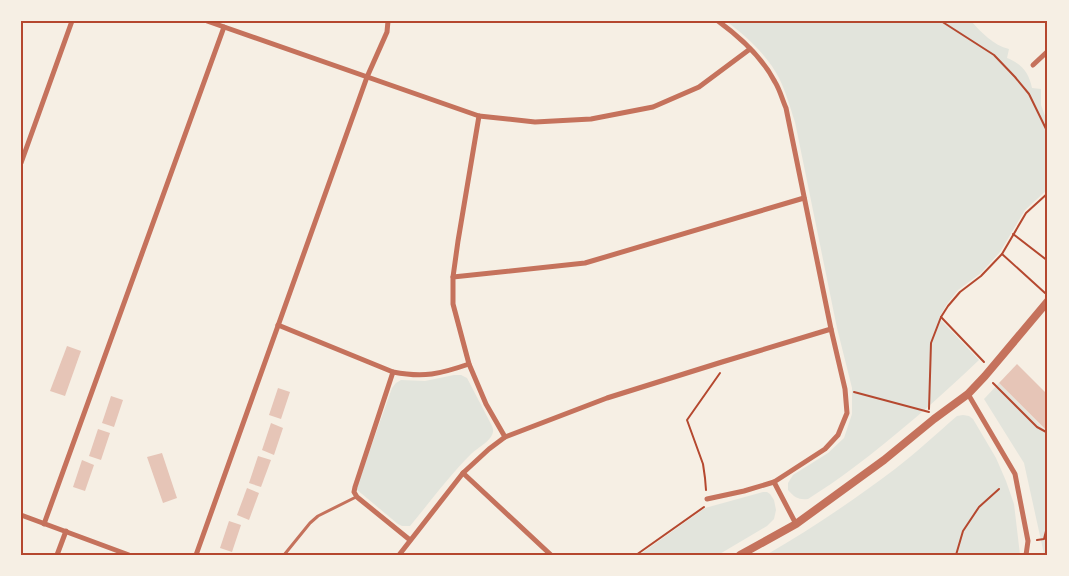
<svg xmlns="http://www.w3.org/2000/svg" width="1069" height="576" font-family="'DM Sans',sans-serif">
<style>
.green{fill:#e2e4dc}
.building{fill:#e6c5b7}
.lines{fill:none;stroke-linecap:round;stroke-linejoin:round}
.path{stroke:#b5482f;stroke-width:2}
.service{stroke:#c5725c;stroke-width:3}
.minor{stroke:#c5725c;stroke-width:5}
.tertiary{stroke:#c5725c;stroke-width:8}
.neatline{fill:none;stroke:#b5482f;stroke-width:2}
</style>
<rect width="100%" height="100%" fill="#f6efe4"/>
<g class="green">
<path d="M726 21H971C982 33 993 45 1009 49L1007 58C1022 64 1029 73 1032 88L1041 89V105L1048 124V189L1025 210 1000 252 981 273 958 290 947 304 939 318 979 360C939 398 897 435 853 468 839 479 823 489 808 499 799 500 795 498 788 490V483L793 475 828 453 844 438 852 414V388L837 328 795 122C790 107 786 92 779 78 768 56 745 35 726 21Z"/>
<path d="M454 375H461L467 378 492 426C498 438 478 447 471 454 449 476 430 502 410 526H402L398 524 356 489 392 388 396 383 401 380 425 381Z"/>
<path d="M999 383 1046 431 1048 430V549L1044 554 1024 463 984 399Z"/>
<path d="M963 415 969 416 973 419 996 458 1006 481 1014 504 1020 555H766C811 529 854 500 895 469 916 453 936 434 957 416Z"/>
<path d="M763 492H767L770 494 774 500 776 510 774 519 767 526 718 555H639L705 508Z"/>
</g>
<g class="building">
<path d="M67 346 81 351 65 396 50 391Z"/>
<path d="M1017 364 1048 395V430L1047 431 999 383Z"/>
<path d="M278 388 290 392 281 419 269 415Z"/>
<path d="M111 396 123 400 114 427 102 423Z"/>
<path d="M271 423 283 428 274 455 262 450Z"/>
<path d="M98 429 110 433 101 460 89 456Z"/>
<path d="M162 453 177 498 163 503 147 457Z"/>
<path d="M258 456 271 460 261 487 249 483Z"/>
<path d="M82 460 94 465 85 491 73 487Z"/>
<path d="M247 488 259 493 249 520 237 515Z"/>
<path d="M229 521 241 525 232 552 220 548Z"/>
</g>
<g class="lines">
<g class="path">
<path d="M941 21 994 55 1015 77 1029 94 1048 133"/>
<path d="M1013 234 1048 261"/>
<path d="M1002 254 1045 293"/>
<path d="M941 317 984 362"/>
<path d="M993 383 1037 427 1048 433"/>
<path d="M854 392 929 412"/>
<path d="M929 409 931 343 941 317 948 306 960 292 981 276 1002 254 1026 213 1048 193"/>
<path d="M706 490 705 478 703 464 687 420 720 373"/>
<path d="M1037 540 1044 539 1048 523"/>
<path d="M636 555 704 507"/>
<path d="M956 555 963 531 979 507 999 489"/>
</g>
<path class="service" d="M284 555 310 523 318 516 356 497"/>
<g class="minor">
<path d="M207 21 479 116 535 122 591 119 653 107 699 87 750 49"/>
<path d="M1033 65 1048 51"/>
<path d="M479 116 458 241 453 277V304L469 364 486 404 505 437"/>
<path d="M21 163 72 21"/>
<path d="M453 277 585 263 804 198"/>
<path d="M278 325 393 372C424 378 440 374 469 364"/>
<path d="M393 372 355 487 354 492 357 497 410 540"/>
<path d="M968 394 1015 474 1028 541 1026 555"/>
<path d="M463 473 551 555"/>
<path d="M774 482 796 524"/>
<path d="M707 499 744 491 774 482 825 449 838 435 847 413 845 389 831 329 786 108C782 99 780 90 775 82 762 57 740 37 718 21"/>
<path d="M21 515 129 555"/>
<path d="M44 524 224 27"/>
<path d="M57 555 66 531"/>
<path d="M196 555 367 77 387 32 388 21"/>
<path d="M399 555 463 473 489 449 505 437 607 398 722 362 831 329"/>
</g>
<path class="tertiary" d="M740 555 796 524 884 460 934 419 968 394 985 376 1048 301"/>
</g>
<rect width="1069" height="576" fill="none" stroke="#f6efe4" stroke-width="45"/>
<rect x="22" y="22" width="1024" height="532" class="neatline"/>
</svg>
